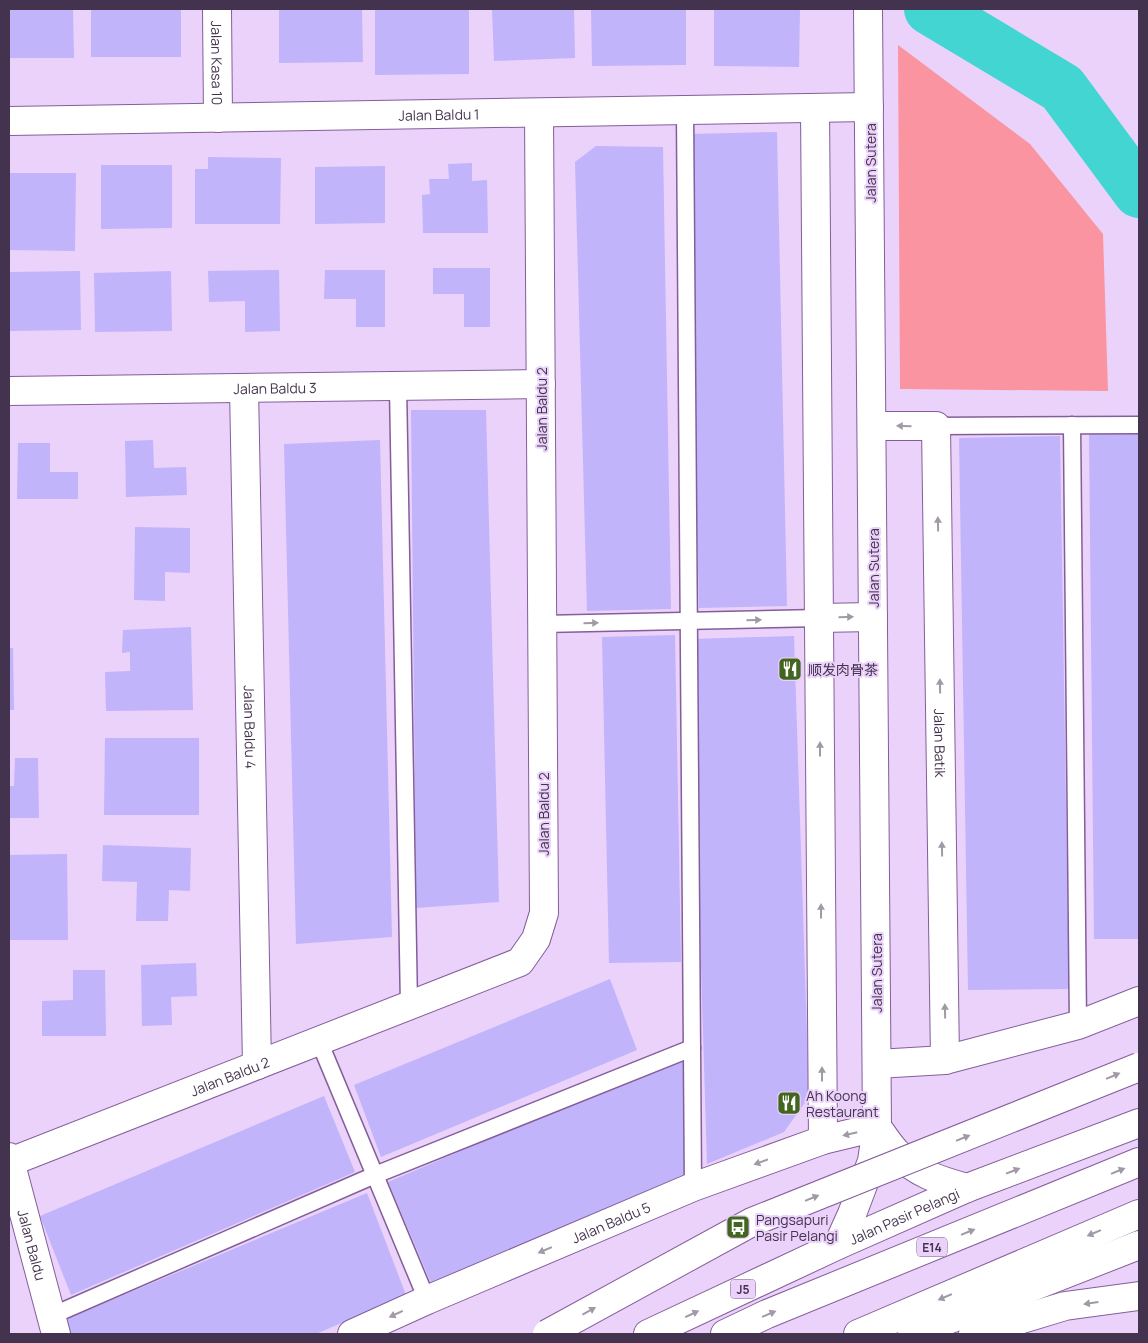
<svg xmlns="http://www.w3.org/2000/svg" width="1148" height="1343" font-family="Manrope,'Noto Sans SC',sans-serif">
<style>
.green{fill:#fa94a0}
.lines{fill:none;stroke-linecap:round;stroke-linejoin:round}
.river{stroke:#43d5d2;stroke-width:52}
.building{fill:#c1b4fb}
.lane-casing{stroke:#845e9a;stroke-width:19}
.street-casing{stroke:#845e9a;stroke-width:30}
.secondary-casing{stroke:#845e9a;stroke-width:30}
.primary-casing{stroke:#845e9a;stroke-width:30}
.highway-casing{stroke:#845e9a;stroke-width:30}
.lane{stroke:#fff;stroke-width:16}
.street{stroke:#fff;stroke-width:28}
.secondary{stroke:#fff;stroke-width:28}
.primary{stroke:#fff;stroke-width:28}
.highway{stroke:#fff;stroke-width:28}
.highway-bridge-casing{stroke:#845e9a;stroke-width:30;stroke-linecap:butt}
.highway-bridge{stroke:#fff;stroke-width:28}
.oneway{fill:#a299a6}
.labels{text-anchor:middle;dominant-baseline:central;stroke-width:4;stroke-linejoin:round;paint-order:stroke}
.shield{fill:#ebd2fa;stroke:#766382;stroke-width:1}
.shield-label{font-size:12px;font-weight:bold;fill:#44334e}
.street-label{font-size:14px;fill:#44334e;stroke:#ebd2fa}
.poi-label{font-size:14px;fill:#44334e;stroke:#ebd2fa;text-anchor:start}
</style>
<rect width="100%" height="100%" fill="#ebd2fa"/>
<path class="green" d="M898 45 1030 144 1103 234 1108 391 900 389Z"/>
<g class="lines">
<path class="river" d="M930 9 1062 88 1139 192"/>
</g>
<g class="building">
<path d="M9 9H73L74 58H9Z"/>
<rect x="91" y="9" width="90" height="48"/>
<path d="M279 9H362L363 62 279 63Z"/>
<path d="M375 9H469V74L375 75Z"/>
<path d="M492 9H574L575 58 494 61Z"/>
<path d="M591 9H686V65L592 66Z"/>
<path d="M714 9H800L799 67 714 66Z"/>
<path d="M777 132 787 606 699 608 688 134Z"/>
<path d="M596 146 663 147 671 609 587 611 575 162Z"/>
<path d="M208 157 281 158 280 224H195V169H208Z"/>
<path d="M472 163V181L487 180 488 233H423L422 195 430 194 429 179H449L448 164Z"/>
<path d="M101 165H172V228L101 229Z"/>
<path d="M385 166V223L315 224V167Z"/>
<path d="M9 173H76L75 251 9 250Z"/>
<path d="M433 268H490V327H464V294H433Z"/>
<path d="M279 270 280 331 245 332V301L209 302 208 271Z"/>
<path d="M325 270H385V327H356V299H324Z"/>
<path d="M80 271 81 330 9 331V272Z"/>
<path d="M171 271 172 331 95 332 94 273Z"/>
<path d="M411 410H486L499 902 416 908Z"/>
<path d="M1089 434H1139V939H1094Z"/>
<path d="M1060 436 1069 989 968 990 959 438Z"/>
<path d="M153 440 154 468 186 467 187 495 126 497 125 441Z"/>
<path d="M380 440 392 937 296 944 284 444Z"/>
<path d="M18 443H50V472H78V499H17Z"/>
<path d="M135 527 190 528V573L165 572V601L134 600Z"/>
<path d="M191 627 193 710 106 711 105 672 130 671V652L122 653 123 630Z"/>
<path d="M675 635 681 962 609 963 602 637Z"/>
<path d="M794 636 809 1097 784 1132 707 1164 691 639Z"/>
<path d="M9 648H13L14 710H9Z"/>
<path d="M105 738H199V815H104Z"/>
<path d="M15 758H38L39 818H9V786H14Z"/>
<path d="M103 845 191 848 190 891 169 890 168 921H136L137 882 102 881Z"/>
<path d="M67 854 68 940H9V855Z"/>
<path d="M196 963 197 996 171 997 172 1025 142 1026 141 965Z"/>
<path d="M73 970H105L106 1036H42V1001L73 1000Z"/>
<path d="M610 979 637 1050 381 1157 354 1085Z"/>
<path d="M683 1056 690 1173 431 1283 388 1182Z"/>
<path d="M324 1096 355 1172 71 1295 40 1216Z"/>
<path d="M367 1193 406 1295 316 1334H66L64 1320Z"/>
</g>
<g class="lines">
<g class="lane-casing">
<g id="lane">
<path d="M685 111 693 1187"/>
<path d="M398 386 409 1006"/>
<path d="M1072 425 1078 1025"/>
<path d="M936 426 1139 425"/>
<path d="M542 624 819 618"/>
<path d="M319 1041 427 1300"/>
<path d="M51 1316 375 1175 692 1048"/>
</g>
</g>
<g class="street-casing">
<g id="street">
<path id="s1" d="M217 9 218 118"/>
<path d="M815 108 823 1140"/>
<path id="s2" d="M9 121 869 107"/>
<path id="s3" d="M244 388 257 1065"/>
<path id="s4" d="M9 391 541 384"/>
<path id="s5" d="M872 426H936L945 1060"/>
<path d="M819 618 873 617"/>
<path d="M877 1064 945 1060 1078 1025 1139 1001"/>
<path id="s6" d="M9 1157 56 1334"/>
<path id="s7" d="M10 1162 520 962 536 939 544 913 539 113"/>
<path id="s8" d="M352 1334 427 1300 693 1187 823 1140 877 1127"/>
</g>
</g>
<g class="secondary-casing">
<g id="secondary">
<path d="M877 1127C884 1136 889 1145 897 1153 915 1173 941 1181 967 1188"/>
<path d="M838 1245 852 1214 872 1161 877 1127 868 9"/>
</g>
</g>
<g class="primary-casing">
<g id="primary">
<path id="s9" d="M648 1334 838 1245 967 1188 1139 1123"/>
<path d="M912 1334 1139 1245"/>
</g>
</g>
<g class="highway-casing">
<g id="highway">
<path d="M725 1334 767 1314 1139 1162"/>
<path d="M858 1334 1139 1214"/>
<path d="M973 1334 1065 1306 1139 1296"/>
</g>
</g>
<use href="#lane" class="lane"/>
<use href="#street" class="street"/>
<use href="#secondary" class="secondary"/>
<use href="#primary" class="primary"/>
<use href="#highway" class="highway"/>
<g class="highway-bridge-casing">
<path id="highway-bridge" d="M547 1334 752 1222 1139 1067"/>
</g>
<use href="#highway-bridge" class="highway-bridge"/>
</g>
<defs><path id="oneway-solid" d="M-6-.8H1V-3.2L6.5 0L1 3.2V.8H-6Z" transform="scale(1.25)"/></defs>
<g class="oneway">
<use href="#oneway-solid" transform="translate(904 426) rotate(-179)"/>
<use href="#oneway-solid" transform="translate(938 524) rotate(-91)"/>
<use href="#oneway-solid" transform="translate(846 617) rotate(-1)"/>
<use href="#oneway-solid" transform="translate(754 620) rotate(-1)"/>
<use href="#oneway-solid" transform="translate(591 623) rotate(-1)"/>
<use href="#oneway-solid" transform="translate(940 686) rotate(-91)"/>
<use href="#oneway-solid" transform="translate(820 749) rotate(-90)"/>
<use href="#oneway-solid" transform="translate(942 849) rotate(-91)"/>
<use href="#oneway-solid" transform="translate(821 911) rotate(-90)"/>
<use href="#oneway-solid" transform="translate(945 1011) rotate(-91)"/>
<use href="#oneway-solid" transform="translate(822 1074) rotate(-90)"/>
<use href="#oneway-solid" transform="translate(1113 1076) rotate(-23)"/>
<use href="#oneway-solid" transform="translate(850 1134) rotate(167)"/>
<use href="#oneway-solid" transform="translate(963 1138) rotate(-22)"/>
<use href="#oneway-solid" transform="translate(761 1162) rotate(160)"/>
<use href="#oneway-solid" transform="translate(1013 1171) rotate(-21)"/>
<use href="#oneway-solid" transform="translate(1118 1171) rotate(-22)"/>
<use href="#oneway-solid" transform="translate(812 1198) rotate(-22)"/>
<use href="#oneway-solid" transform="translate(968 1232) rotate(-22)"/>
<use href="#oneway-solid" transform="translate(1094 1233) rotate(157)"/>
<use href="#oneway-solid" transform="translate(545 1250) rotate(157)"/>
<use href="#oneway-solid" transform="translate(945 1297) rotate(157)"/>
<use href="#oneway-solid" transform="translate(1091 1303) rotate(172)"/>
<use href="#oneway-solid" transform="translate(589 1311) rotate(-29)"/>
<use href="#oneway-solid" transform="translate(396 1314) rotate(155)"/>
<use href="#oneway-solid" transform="translate(692 1314) rotate(-25)"/>
<use href="#oneway-solid" transform="translate(769 1314) rotate(-23)"/>
</g>
<defs>
<g id="restaurant-square" transform="scale(1.25)"><rect x="-9" y="-9" width="18" height="18" rx="4" fill="#42661f" stroke="#ebd2fa"/><path d="M-5-6h1v4h1v-4h1v4h1v-4h1v5L-1.5 .5V6h-2V.5L-5-1ZM5-6V6H3V1.5H1.5Q1.5-4 5-6Z" fill="#fff"/></g>
<g id="bus-square" transform="scale(1.25)"><rect x="-9" y="-9" width="18" height="18" rx="4" fill="#42661f" stroke="#ebd2fa"/><path d="M-5-6H5V4H4V6H2V4H-2V6H-4V4H-5ZM-3.5-4V0h7V-4ZM-3.5 1.2v1.5H-2V1.2ZM2 1.2v1.5H3.5V1.2Z" fill="#fff"/></g>
</defs>
<g fill-rule="evenodd">
<use href="#restaurant-square" x="790" y="669"/>
<use href="#restaurant-square" x="789" y="1103"/>
<use href="#bus-square" x="738" y="1227"/>
</g>
<g class="labels">
<g class="shield">
<rect x="917" y="1237.5" width="30" height="19" rx="4"/>
<rect x="730.5" y="1279.5" width="25" height="19" rx="4"/>
</g>
<g class="shield-label">
<text x="932" y="1247">E14</text>
<text x="743" y="1289">J5</text>
</g>
<g class="street-label">
<text stroke="none"><textPath href="#s1" startOffset="54">Jalan Kasa 10</textPath></text>
<text stroke="none"><textPath href="#s2" startOffset="430">Jalan Baldu 1</textPath></text>
<text transform="translate(870 163) rotate(-90)">Jalan Sutera</text>
<text stroke="none"><textPath href="#s4" startOffset="266">Jalan Baldu 3</textPath></text>
<text transform="translate(541 409) rotate(-90)">Jalan Baldu 2</text>
<text transform="translate(873 568) rotate(-90)">Jalan Sutera</text>
<text stroke="none"><textPath href="#s3" startOffset="339">Jalan Baldu 4</textPath></text>
<text stroke="none"><textPath href="#s5" startOffset="381">Jalan Batik</textPath></text>
<text transform="translate(543 814) rotate(-90)">Jalan Baldu 2</text>
<text transform="translate(876 973) rotate(-90)">Jalan Sutera</text>
<text stroke="none"><textPath href="#s7" startOffset="236">Jalan Baldu 2</textPath></text>
<text stroke="none"><textPath href="#s9" startOffset="282">Jalan Pasir Pelangi</textPath></text>
<text stroke="none"><textPath href="#s8" startOffset="282">Jalan Baldu 5</textPath></text>
<text stroke="none"><textPath href="#s6" startOffset="91">Jalan Baldu</textPath></text>
</g>
<g class="poi-label">
<text x="808" y="669">顺发肉骨茶</text>
<text x="806" y="1095">Ah Koong<tspan x="806" dy="16">Restaurant</tspan></text>
<text x="756" y="1219">Pangsapuri<tspan x="756" dy="16">Pasir Pelangi</tspan></text>
</g>
</g>
<rect width="1148" height="1343" fill="none" stroke="#44334e" stroke-width="20"/>
</svg>
